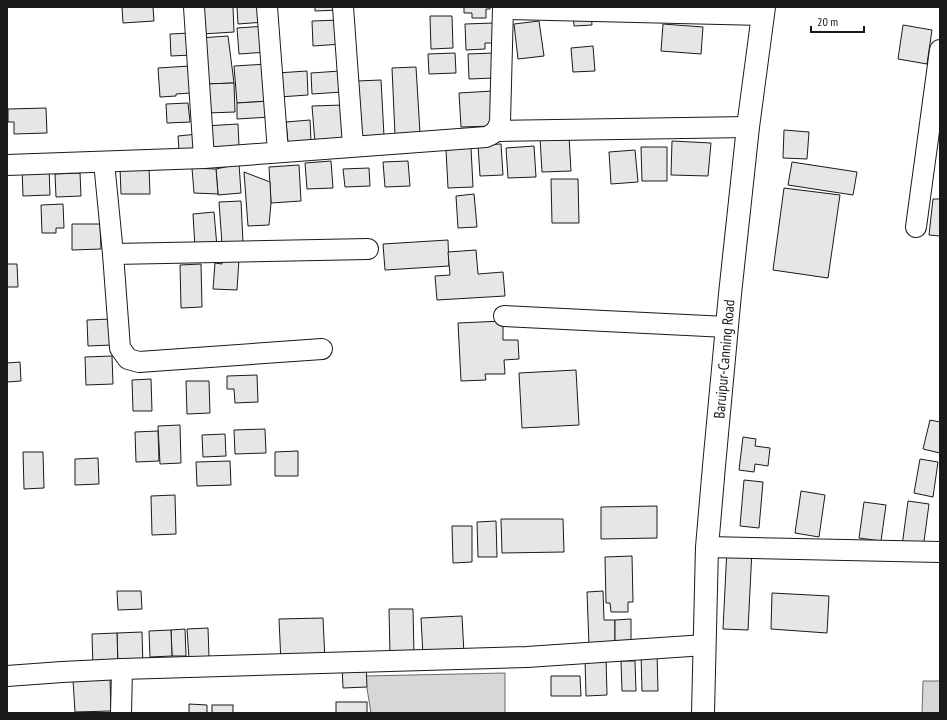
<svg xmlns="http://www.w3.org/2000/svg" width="947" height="720" font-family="'PT Sans Narrow',sans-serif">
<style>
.water{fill:#d7d7d7;stroke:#6a6a6a}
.building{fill:#e6e6e6;stroke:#1a1a1a}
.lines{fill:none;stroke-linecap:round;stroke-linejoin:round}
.minor-casing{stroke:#1a1a1a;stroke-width:22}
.major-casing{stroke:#1a1a1a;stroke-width:24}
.minor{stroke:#fff;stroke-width:20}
.major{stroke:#fff;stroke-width:22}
.labels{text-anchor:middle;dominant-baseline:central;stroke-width:3;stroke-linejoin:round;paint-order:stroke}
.street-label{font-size:15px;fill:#1a1a1a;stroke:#fff}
</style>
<rect width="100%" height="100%" fill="#fff"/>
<g class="water">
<path d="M505 673V713H371L365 676Z"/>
<path d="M923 681H940V713H922Z"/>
</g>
<g class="building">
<path d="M122 7H153L154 21 123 23Z"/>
<path d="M200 7H233L234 32 202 34Z"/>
<path d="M237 7H264L265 22 238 24Z"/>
<path d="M315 7H339V10L315 11Z"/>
<path d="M464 7H490V9H486V18H472V13H464Z"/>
<path d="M591 11 592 25 574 26 573 12Z"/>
<path d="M430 16H452L453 48 431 49Z"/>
<path d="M341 20 342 44 313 46 312 21Z"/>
<path d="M539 21 544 56 518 59 514 24Z"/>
<path d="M494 23V43H485V49L466 50 465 24Z"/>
<path d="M663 24 703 27 701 54 661 51Z"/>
<path d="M903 25 932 30 927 64 898 59Z"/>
<path d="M266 26 268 52 239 54 237 28Z"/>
<path d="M190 33 191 55 171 56 170 34Z"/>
<path d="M228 36 234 83 205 84 199 38Z"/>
<path d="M593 46 595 71 573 72 571 48Z"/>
<path d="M455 53 456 73 429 74 428 54Z"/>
<path d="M494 53V78L469 79 468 54Z"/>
<path d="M268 64 270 101 237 103 234 66Z"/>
<path d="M190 66 191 93 176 94V96L160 97 158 68Z"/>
<path d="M416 67 420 133 395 135 392 68Z"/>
<path d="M307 71 308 95 279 97 277 73Z"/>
<path d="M340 71 342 92 312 94 311 73Z"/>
<path d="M381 80 384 136 360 138 357 81Z"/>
<path d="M234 83 235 112 207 113 205 84Z"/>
<path d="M493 91 494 126 461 127 459 93Z"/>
<path d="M270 101 271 117 237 119V103Z"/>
<path d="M188 103 190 122 167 123 166 104Z"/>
<path d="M343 105 345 141 315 143 312 106Z"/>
<path d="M46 108 47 133 14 134V122H8V109Z"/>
<path d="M310 120 311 141 288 142 286 122Z"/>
<path d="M238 124 239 146 207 148 205 126Z"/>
<path d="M784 130 809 132 807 159 783 158Z"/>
<path d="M198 134 199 149 179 151 178 136Z"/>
<path d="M569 136 571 171 542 172 540 138Z"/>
<path d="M672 141 711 143 708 176 671 175Z"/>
<path d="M501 144 503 175 480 176 478 145Z"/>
<path d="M534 146 536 177 508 178 506 148Z"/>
<path d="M641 147H667V181H642Z"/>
<path d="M471 148 473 187 448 188 446 150Z"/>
<path d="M635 150 638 182 611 184 609 152Z"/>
<path d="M331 161 333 188 307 189 305 163Z"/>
<path d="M408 161 410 186 385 187 383 162Z"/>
<path d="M792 162 857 172 853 195 788 185Z"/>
<path d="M239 164 241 193 218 195 216 169Z"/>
<path d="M299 165 301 201 271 203 269 167Z"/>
<path d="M49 167 50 195 23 196 22 168Z"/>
<path d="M149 167 150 194H121L120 168Z"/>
<path d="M192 168 216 169 218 194 194 193Z"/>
<path d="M369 168 370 186 345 187 343 169Z"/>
<path d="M244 172 270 182 271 203 269 225 248 226Z"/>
<path d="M80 173 81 196 56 197 55 174Z"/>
<path d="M551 179H578L579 223H552Z"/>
<path d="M784 188 840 195 828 278 773 270Z"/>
<path d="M474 194 477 227 458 228 456 196Z"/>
<path d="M933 199H940V236L929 235Z"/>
<path d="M241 201 243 243 222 244 219 202Z"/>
<path d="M63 204 64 228H56V233H42L41 205Z"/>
<path d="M214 212 217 247 195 248 193 214Z"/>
<path d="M72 224H100L101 249 72 250Z"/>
<path d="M448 240 449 266 385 270 383 244Z"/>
<path d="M476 250 478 274 503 272 505 296 437 300 435 276 450 275 448 252Z"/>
<path d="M222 258 239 259 237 290 213 289 215 263 222 264Z"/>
<path d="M7 264H17L18 287H7Z"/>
<path d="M201 264 202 307 181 308 180 265Z"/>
<path d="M111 319 112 345 88 346 87 320Z"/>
<path d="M503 321V340H518L519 359 504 360 505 374H485L486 380 461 381 458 323Z"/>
<path d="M112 356 113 384 86 385 85 357Z"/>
<path d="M20 362 21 381 7 382V363Z"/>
<path d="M576 370 579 425 522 428 519 373Z"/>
<path d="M257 375 258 402 235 403 234 389H227V376Z"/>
<path d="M151 379 152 411H133L132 380Z"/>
<path d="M186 381H209L210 413 187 414Z"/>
<path d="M930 420 940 422V453L923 449Z"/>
<path d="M180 425 181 463 160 464 158 426Z"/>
<path d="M265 429 266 453 235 454 234 430Z"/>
<path d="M158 431 159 461 136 462 135 432Z"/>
<path d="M225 434 226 456 203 457 202 435Z"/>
<path d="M743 437 756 439 755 446 770 448 768 466 755 464 754 472 739 470Z"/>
<path d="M298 451V476H275V452Z"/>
<path d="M23 452H43L44 488 24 489Z"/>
<path d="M98 458 99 484 75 485V459Z"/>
<path d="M920 459 938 462 933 497 914 493Z"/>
<path d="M230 461 231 485 197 486 196 462Z"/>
<path d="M744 480 763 482 759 528 740 526Z"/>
<path d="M801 491 825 495 819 537 795 533Z"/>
<path d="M175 495 176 534 152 535 151 496Z"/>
<path d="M908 501 929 504 923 549 902 546Z"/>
<path d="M864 502 886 505 881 541 859 538Z"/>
<path d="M657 506V538L601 539V507Z"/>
<path d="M501 519H563L564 552 502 553Z"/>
<path d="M496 521 497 557H478L477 522Z"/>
<path d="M452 526H472V562L453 563Z"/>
<path d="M727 548 752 550 748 630 723 629Z"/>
<path d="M632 556 633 602H628V612H611L610 603H606L605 557Z"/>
<path d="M117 591H141L142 609 118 610Z"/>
<path d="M603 591 604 620H615V646H589L587 592Z"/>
<path d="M772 593 829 596 827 633 771 629Z"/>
<path d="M389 609H413L414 655H390Z"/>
<path d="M462 616 464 654 423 656 421 618Z"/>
<path d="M323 618 325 661 281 663 279 619Z"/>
<path d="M631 619V645L615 646V620Z"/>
<path d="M208 628 209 657 189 658 187 629Z"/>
<path d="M185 629 186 656H172L171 630Z"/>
<path d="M171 630 172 656 150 657 149 631Z"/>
<path d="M142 632 143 667H118L117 633Z"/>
<path d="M117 633 118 667 93 668 92 634Z"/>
<path d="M657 652 658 691H642L641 653Z"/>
<path d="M606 657 607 695 586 696 585 658Z"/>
<path d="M621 661H635L636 691H622Z"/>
<path d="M366 664 367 687 343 688 342 665Z"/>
<path d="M551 676H580L581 696H551Z"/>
<path d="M110 679 111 711 75 712 73 680Z"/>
<rect x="336" y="702" width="31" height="11"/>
<path d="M189 704 207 705V713H189Z"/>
<rect x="212" y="705" width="21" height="8"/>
</g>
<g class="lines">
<g class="minor-casing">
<g id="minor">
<path d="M194 7 204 158"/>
<path d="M267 7 278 152"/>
<path d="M343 7 353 146"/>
<path d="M503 9 763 15"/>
<path d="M497 131 748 127"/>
<path d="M104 162 113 254 120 348 128 359 139 362 322 349"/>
<path d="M7 165 204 158 486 137C494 134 497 131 500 122L503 7"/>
<path d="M916 227 940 50"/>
<path d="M113 254 368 249"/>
<path d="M504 316 727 327"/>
<path d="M707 547 940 552"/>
<path d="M7 676 62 672 122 669 527 657 705 645"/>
<path d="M121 713 122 669"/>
</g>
</g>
<g class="major-casing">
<path id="major" d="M703 713 707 547 714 466 730 294 748 127 764 7"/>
</g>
<use href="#minor" class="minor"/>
<use href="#major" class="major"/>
</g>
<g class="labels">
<g class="street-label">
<text transform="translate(724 359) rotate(-85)">Baruipur-Canning Road</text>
</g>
</g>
<rect width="947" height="720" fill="none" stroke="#1a1a1a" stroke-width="16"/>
<path d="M811 26v6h53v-6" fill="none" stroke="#1a1a1a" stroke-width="2"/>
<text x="817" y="26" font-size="12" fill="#1a1a1a" stroke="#ffffff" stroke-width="3" paint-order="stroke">20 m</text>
</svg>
